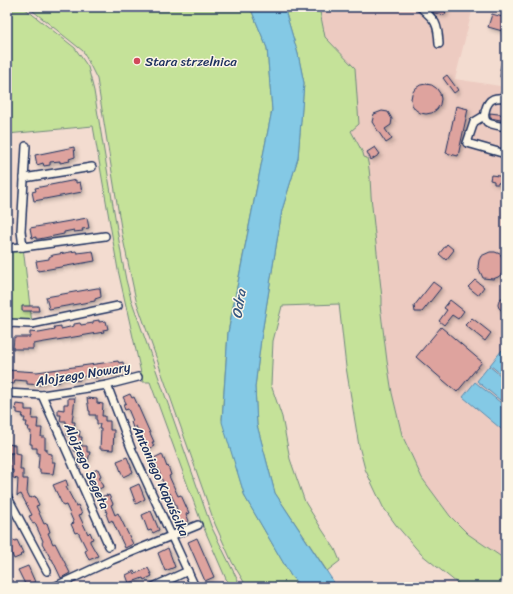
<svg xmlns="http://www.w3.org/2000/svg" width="513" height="594" font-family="Sriracha,sans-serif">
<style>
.built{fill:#edcbc1}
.green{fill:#c5e299;stroke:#70887c}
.water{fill:#84c9e5;stroke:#5a8baf}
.building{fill:#dea39e;stroke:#1b2f5e;filter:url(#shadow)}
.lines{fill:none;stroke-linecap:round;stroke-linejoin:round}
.minor-casing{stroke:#1b2f5e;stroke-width:10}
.minor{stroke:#fcf5e5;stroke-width:7}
.poi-dot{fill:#d1495b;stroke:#fcf5e5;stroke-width:1.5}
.labels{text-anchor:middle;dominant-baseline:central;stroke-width:3;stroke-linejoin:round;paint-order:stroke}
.poi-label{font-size:13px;fill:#1b2f5e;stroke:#fcf5e5;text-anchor:start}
.street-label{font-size:13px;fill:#1b2f5e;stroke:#fcf5e5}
.water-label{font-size:14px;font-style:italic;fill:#355680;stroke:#fcf5e5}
</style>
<defs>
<filter id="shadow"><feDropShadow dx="2" dy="2" stdDeviation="2" flood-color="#0004"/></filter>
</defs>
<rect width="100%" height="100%" fill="#f3dcd0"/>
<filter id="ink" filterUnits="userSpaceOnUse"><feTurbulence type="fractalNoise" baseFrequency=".025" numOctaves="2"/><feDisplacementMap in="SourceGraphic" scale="8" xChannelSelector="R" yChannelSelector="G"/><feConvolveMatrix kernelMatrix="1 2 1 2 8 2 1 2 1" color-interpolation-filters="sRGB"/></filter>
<g filter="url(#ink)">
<path class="built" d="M319 7H473L455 79 506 87V560L468 534 450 516 422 478 402 435 392 393 387 361 363 153 351 131 355 68 325 37Z"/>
<g class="green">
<path d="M7 7H23L75 48 88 67 94 91 122 259 126 280 131 299 211 526 241 587H233L226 579 200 519 150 382H143L118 270 93 126 7 134Z"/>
<path d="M28 7H250L267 48 272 110 228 332 222 419 245 497 291 576 300 587H247L232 562 215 524 136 300 122 234 97 79 83 51Z"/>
<path d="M284 7H319L325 37 355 68 359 124 351 131 363 153 364 157 367 158C371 174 370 190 372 206 375 237 379 268 382 298V305H380L387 361 392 393 402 435 422 478 450 516 468 534 506 560V587H464L457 583 421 554 396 525 383 507 365 469 359 446 346 367 339 304 282 306 273 341 271 385 282 417 290 459 305 502 323 531 335 549 340 561 327 571 275 493 257 425 255 387 261 339 282 210 298 158 304 83 298 54Z"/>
<path d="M23 247 32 324 7 323V248Z"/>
</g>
<g class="water">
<path d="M250 7H284L298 54 304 83 298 158 282 210 261 339 255 387 257 425 275 493 337 587H301L291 576 245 497 222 422 228 333 272 110 267 48Z"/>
<path d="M502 350 506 353V378L490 365Z"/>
<path d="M489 366 506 380V405L477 381Z"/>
<path d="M475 382 506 407V433L463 397Z"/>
</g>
<g class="building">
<path d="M428 7H447L445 15 434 13Z"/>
<path d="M492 14 506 18V32L488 27Z"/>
<path d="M504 52H506V78L500 77 501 70H500Z"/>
<path d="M447 75 458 90 454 93 443 78Z"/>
<circle cx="426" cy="99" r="15"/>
<path d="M456 106 468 109 458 156 446 153Z"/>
<path d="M382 111 388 112 392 119 391 125 385 129 392 139 386 143 372 122 374 114Z"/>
<path d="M490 113 506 115V121L490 118Z"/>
<path d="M74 147 75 157 69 159 70 161 60 163V161L50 162V165L44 166 43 163 37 165 35 155Z"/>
<path d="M375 147 380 154 371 160 367 152Z"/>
<path d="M491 175 506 177 505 183 499 182 498 184H494V181L490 180Z"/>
<path d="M76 180V183L80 182 82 192 34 201 32 192 36 191 35 188Z"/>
<path d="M87 218 89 228 82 229 83 231 74 232V230L64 232V234L39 239H36V237L32 238 30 228Z"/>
<path d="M447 244 454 250 446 260 439 254Z"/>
<path d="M76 251 77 253 93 251 95 261 38 271 36 261 49 259V257L53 255Z"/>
<path d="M490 252H495L500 254 503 258 505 263V268L502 274 498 277 493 279 483 278 478 267 479 260 481 256Z"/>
<path d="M475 280 484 287 478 295 468 287Z"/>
<path d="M433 282 441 288 422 312H415L414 306Z"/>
<path d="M97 288H100L101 297 95 299V301L49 309 46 297Z"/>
<path d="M506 295V314L499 308 498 305 499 300Z"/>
<path d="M450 300 464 311 458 319 452 315 444 325 439 321 447 310 444 308Z"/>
<path d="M22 306H38L39 311H22Z"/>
<path d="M472 318 491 333 485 341 465 325Z"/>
<path d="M99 320V322L106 321 108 329 103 330 104 332 33 344V349H13L14 337H30V332L39 333 55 330 54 327 61 326V329L74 326V324L80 323 81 325 93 323V321Z"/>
<path d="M441 327 482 362 457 392 416 357Z"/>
<path d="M118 361 119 363 123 362 124 370 117 371 118 374 112 375 111 372 99 374V377L93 378 92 375 86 376 79 377 80 380 73 381V378L60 379V382L54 383V380L42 382V385L27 384V381L15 380 14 384 8 383V379H7V370L37 372Z"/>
<path d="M130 394 132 398 134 397 154 442H152L154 446 147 450 144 444H141L139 439 141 438 136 426 133 428 131 422 133 421 128 409 125 410 123 405 126 403 123 397Z"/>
<path d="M68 398H75L72 422H75L74 431H80L79 437H82L81 446H87V452H90L88 461 82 460V457H80V451H74L75 442H72L73 436H67L68 427H66V421H60L61 415H58V409L64 410V404H68Z"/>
<path d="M87 398 97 399V403L103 404 102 416H105V421H110V430H114L113 450 100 449 101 429H99L100 424H97V420H96V415H90V411H89Z"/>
<path d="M16 404 25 405V410H33L32 419H38L37 428H42L41 437H45V449H47V453L52 454V462H55L53 474 40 473V469H38L39 457V453H37V448H32V444H30L31 431H28L29 427H26L27 422H24L25 418H22L23 414 17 413V409H15Z"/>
<path d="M7 444 15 445V453L21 454 20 470H23V479H28L27 492 30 498 35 496 39 505 36 506 44 524 47 523 50 532 48 533 53 544 55 543 70 573 61 578 52 559H51L42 543 43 541 35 523 33 524 29 516 32 515 21 494 17 496 18 479 13 478V470H9L11 453H13H7Z"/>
<path d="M162 454 167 467 168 466 171 475 169 476 178 496 181 495 189 513 186 514 189 521 179 526 175 514 178 513 175 503 170 493 167 494 163 485H164L155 461 154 458Z"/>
<path d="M127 457 133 472 123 477 117 461Z"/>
<path d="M98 469 101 476 99 477 103 487 97 490 89 473Z"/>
<path d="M66 480 68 486 66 487 76 506 78 505 82 514 79 515 88 534 90 532 93 539 90 540V542L98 556 89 560 85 551 87 550 78 532 75 533 71 524 74 523 66 505 63 506 53 485Z"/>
<path d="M139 484 145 499 136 504 130 488Z"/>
<path d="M107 495V496L109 495 113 504 111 505 115 515 118 513 133 544 125 548 112 520 109 522 106 514 107 513 100 497Z"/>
<path d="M151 511 159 530 153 533 151 530 148 531 142 515Z"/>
<path d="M197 538 214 577 205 581 188 542Z"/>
<path d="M14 540 15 541 17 540 23 553 20 555 21 556 14 559 7 543Z"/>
<path d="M168 548 175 567 165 571 158 553Z"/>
<path d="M28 566 35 582 26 586 18 570Z"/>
<path d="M148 568 152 576 144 580 143 578 129 583 126 575 134 571 135 574Z"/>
</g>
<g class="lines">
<g class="minor-casing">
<g id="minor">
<path d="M420 7C435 20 438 22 439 44"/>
<path d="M506 98C502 98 497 97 493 99 486 102 482 117 487 122 491 125 501 126 506 127"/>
<path d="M484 116 474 122 467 143 502 153H506"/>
<path d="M24 178 92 167"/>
<path d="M23 247 21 231 26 146"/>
<path d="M7 248 23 247 105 236"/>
<path d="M7 323 32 324 118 306"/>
<path d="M107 385 131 448 195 587"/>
<path d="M7 393 42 395 107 385 138 377"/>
<path d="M42 395 109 546"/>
<path d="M7 496 47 571"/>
<path d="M54 587 112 560 198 525"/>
<path d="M153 587 188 571"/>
</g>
</g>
<use href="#minor" class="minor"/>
</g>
</g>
<circle class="poi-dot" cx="137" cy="61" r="4"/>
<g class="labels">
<g class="poi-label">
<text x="145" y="61">Stara strzelnica</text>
</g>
<g class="street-label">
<text transform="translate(83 374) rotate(-9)">Alojzego Nowary</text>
<text transform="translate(87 466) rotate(66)">Alojzego Segeta</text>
<text transform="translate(161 481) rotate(66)">Antoniego Kapuścika</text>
</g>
<g class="water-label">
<text transform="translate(239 304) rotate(-81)">Odra</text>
</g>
</g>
<rect width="513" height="594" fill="none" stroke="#fcf5e5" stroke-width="24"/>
<rect x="12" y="12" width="489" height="570" fill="none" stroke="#1b2f5e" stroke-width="1.5" filter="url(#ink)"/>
</svg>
